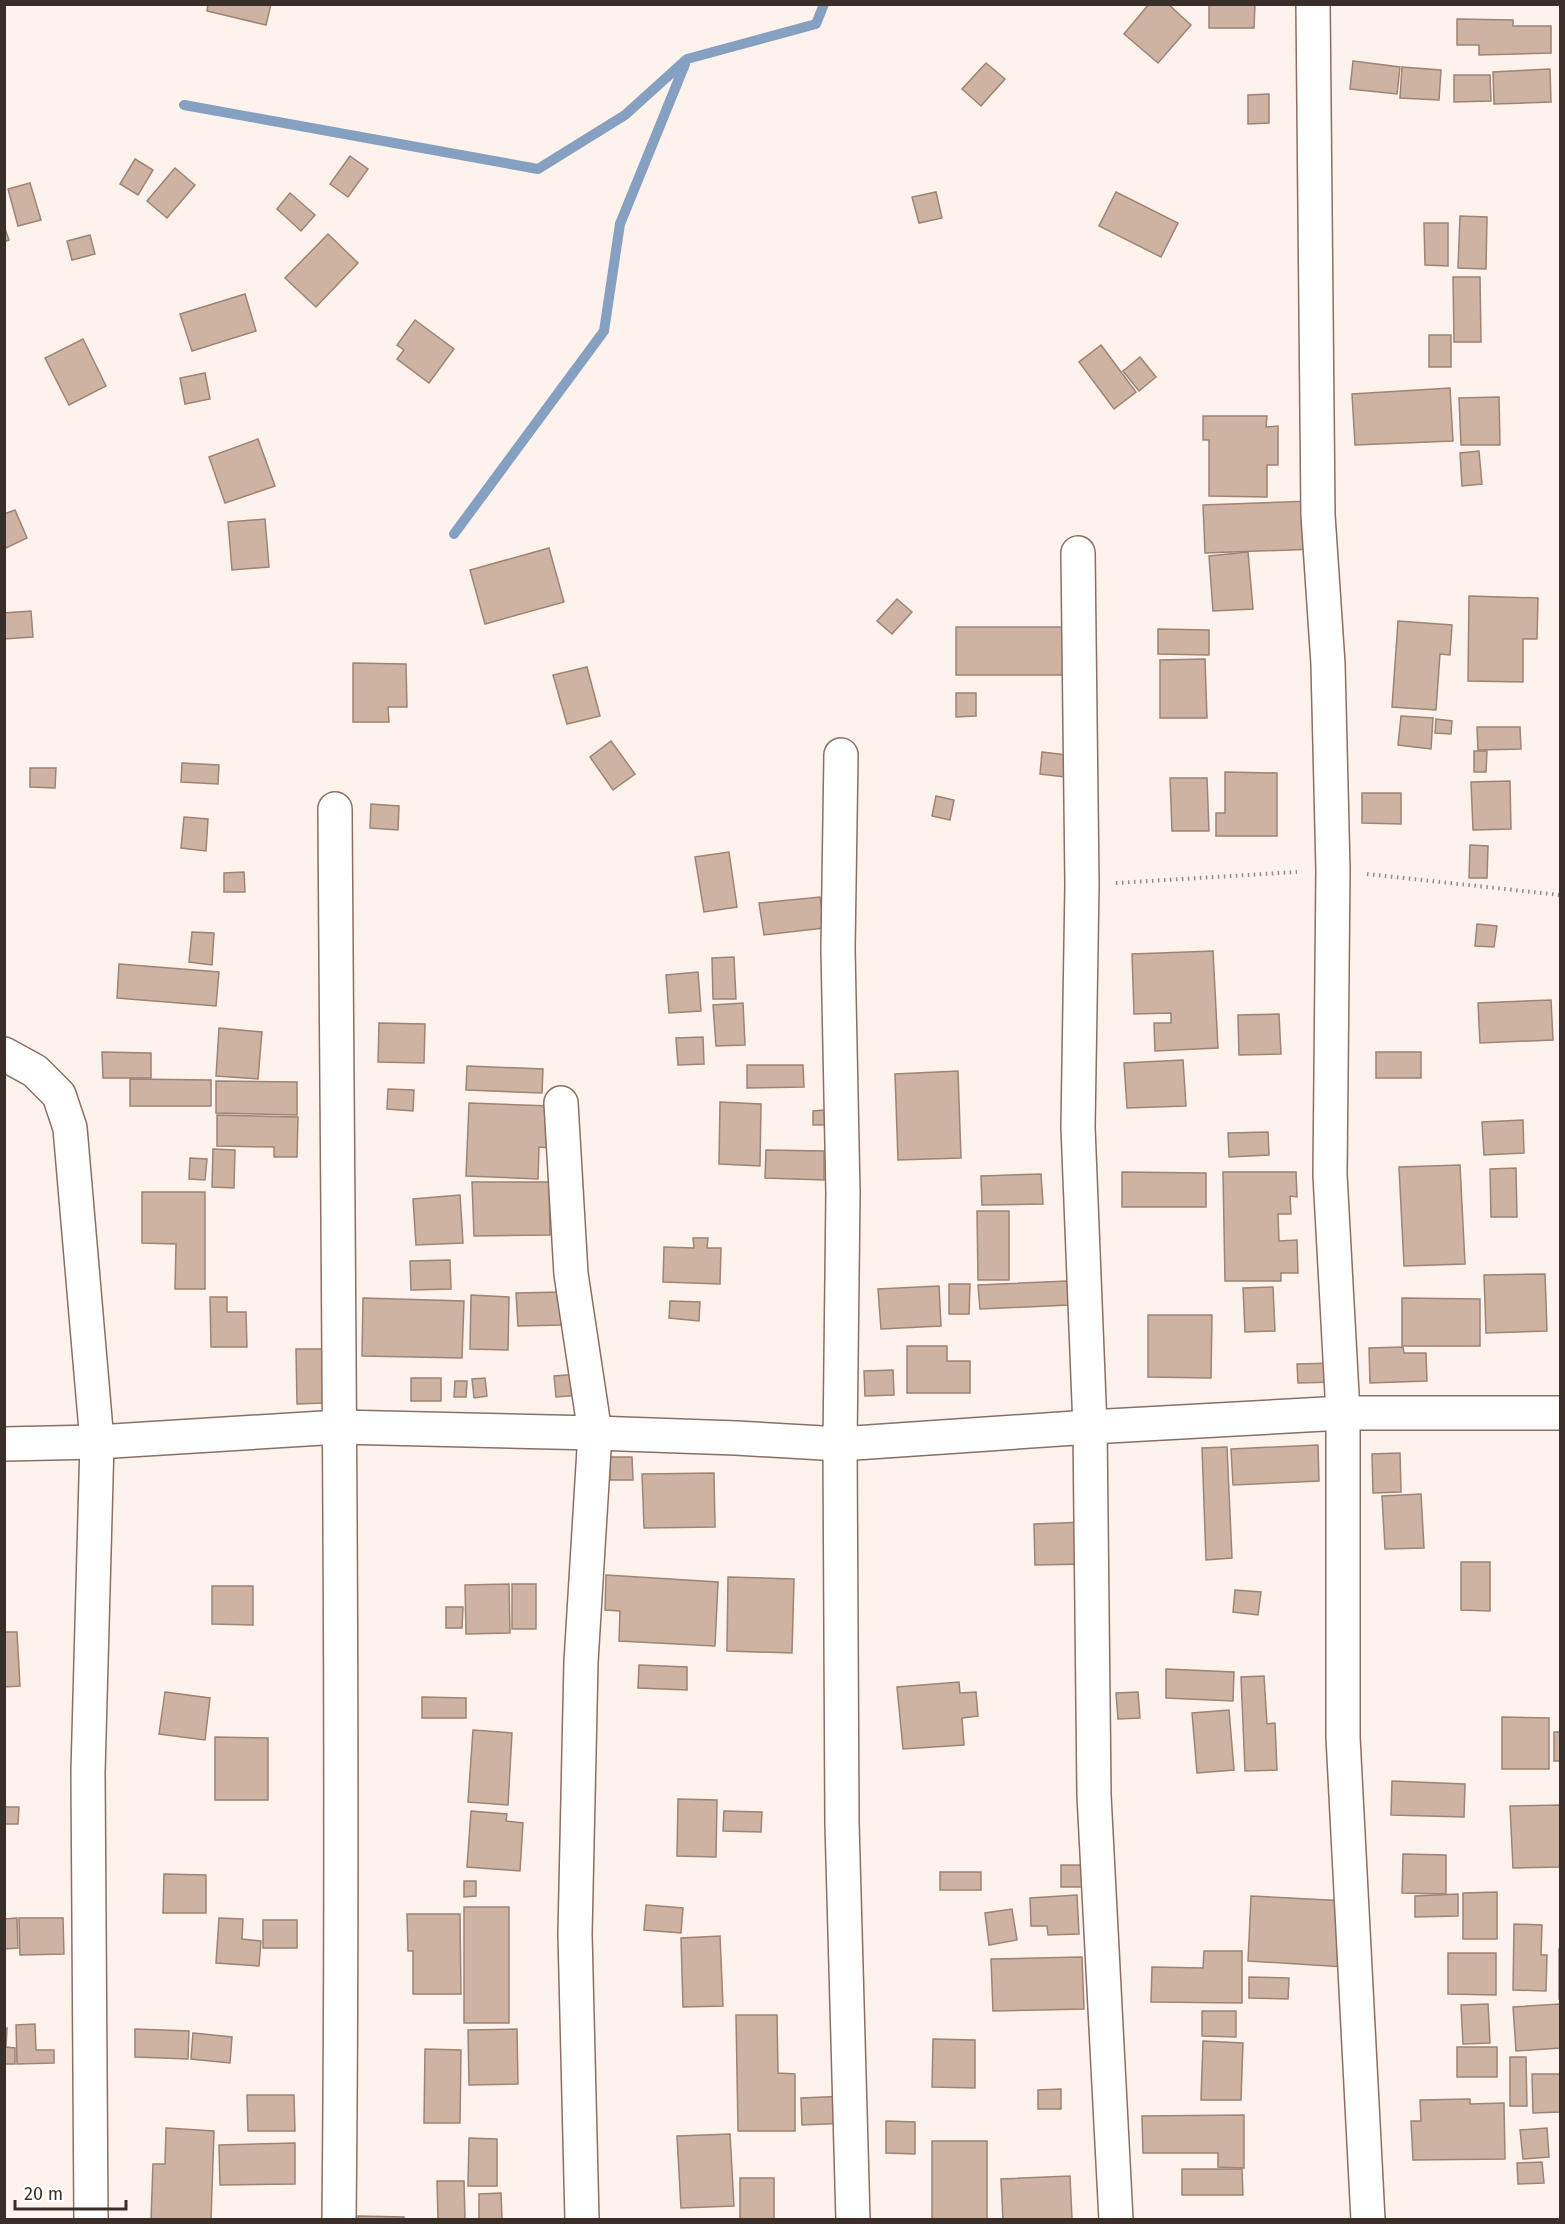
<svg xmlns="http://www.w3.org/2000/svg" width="1565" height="2224" font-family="'Fira Sans',sans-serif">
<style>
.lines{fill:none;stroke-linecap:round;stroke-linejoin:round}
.stream{stroke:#86a0c2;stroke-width:10}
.building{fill:#ceb3a2;stroke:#9d8474;stroke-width:1.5}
.street-casing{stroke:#8a6f64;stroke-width:36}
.path{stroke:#968a84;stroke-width:4;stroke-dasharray:1.5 4.5;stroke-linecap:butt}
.street{stroke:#fff;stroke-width:33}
</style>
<rect width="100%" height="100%" fill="#fef2ec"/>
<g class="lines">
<g class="stream">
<path d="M184 105 538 169 625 115 687 59 816 24 824 4"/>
<path d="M454 534 604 331 620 224 685 64"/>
</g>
</g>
<g class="building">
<path d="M208 4H271L266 25 207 11Z"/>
<path d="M1149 4H1168L1191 25 1158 63 1124 34Z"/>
<path d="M1209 4H1255L1254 28H1209Z"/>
<path d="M1457 19 1513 20V26H1551V53L1479 55V45H1457Z"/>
<path d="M1353 61 1400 67 1397 94 1350 89Z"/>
<path d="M986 63 1005 79 981 106 962 89Z"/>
<path d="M1402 67 1441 70 1439 100 1400 98Z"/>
<path d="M1550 69 1551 102 1494 104 1493 72Z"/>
<path d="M1454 75H1490L1491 101 1454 102Z"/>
<path d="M1269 94V123L1248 124V95Z"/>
<path d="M350 156 368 169 348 197 330 184Z"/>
<path d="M135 159 153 170 138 195 120 184Z"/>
<path d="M175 168 195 185 167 218 147 201Z"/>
<path d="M30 183 41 220 18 226 8 189Z"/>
<path d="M936 192 942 218 919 223 912 197Z"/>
<path d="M1116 192 1178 223 1161 257 1099 226Z"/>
<path d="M290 193 315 215 301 231 277 209Z"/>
<path d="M1460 216 1487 217 1486 269 1458 268Z"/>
<path d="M1424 223H1448V266L1425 265Z"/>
<path d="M4 226 9 240 4 242Z"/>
<path d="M328 234 358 263 316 307 285 278Z"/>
<path d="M90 235 95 254 72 260 67 241Z"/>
<path d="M1453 277H1480L1481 342H1454Z"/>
<path d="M245 294 256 331 192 351 180 314Z"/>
<path d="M415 320 454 349 429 383 397 359 404 350 397 345Z"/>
<rect x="1429" y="335" width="22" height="32"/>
<path d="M83 339 106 386 69 405 45 358Z"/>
<path d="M1101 345 1136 392 1114 409 1079 362Z"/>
<path d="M1140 357 1156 377 1139 391 1123 371Z"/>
<path d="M205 373 210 399 185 404 180 378Z"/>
<path d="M1450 388 1453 441 1355 445 1352 394Z"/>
<path d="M1499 397 1500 445H1461L1459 398Z"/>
<path d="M1203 416H1267L1266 427 1278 426V465H1267V497L1209 496V440H1203Z"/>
<path d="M258 439 275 486 225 503 209 457Z"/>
<path d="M1479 451 1482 484 1462 486 1460 453Z"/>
<path d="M1313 501 1316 549 1205 553 1203 505Z"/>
<path d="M15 510 27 538 4 549V514Z"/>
<path d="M265 519 269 567 232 570 228 522Z"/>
<path d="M549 548 564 602 485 624 470 570Z"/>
<path d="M1248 552 1253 609 1213 611 1209 556Z"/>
<path d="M1469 596 1538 598 1537 639H1523V682L1468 681Z"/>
<path d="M897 599 912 612 892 634 877 621Z"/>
<path d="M31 611 33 637 4 639V613Z"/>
<path d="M1398 621 1452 625 1450 655 1440 654 1436 710 1392 707Z"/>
<rect x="956" y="627" width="109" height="48"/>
<path d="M1158 629 1209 630V655L1158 654Z"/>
<path d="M1205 659 1207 718H1160V660Z"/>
<path d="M353 663 406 664 407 707H388L389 722H353Z"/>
<path d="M587 667 600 716 567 724 553 675Z"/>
<path d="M956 693H976V716L956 717Z"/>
<path d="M1401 716 1433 718 1431 749 1398 745Z"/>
<path d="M1436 719 1452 721 1451 734 1435 733Z"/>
<path d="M1477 727H1520L1521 749 1478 750Z"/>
<path d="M611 741 635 774 613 790 590 757Z"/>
<path d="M1474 751H1487L1486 772H1474Z"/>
<path d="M1042 752 1067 755 1065 777 1040 774Z"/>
<path d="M182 763 219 765 218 784 181 782Z"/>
<path d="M30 768H56L55 788 30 787Z"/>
<path d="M1225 772 1277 773V836H1216V813H1225Z"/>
<path d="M1170 778H1207L1209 831H1172Z"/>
<path d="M1510 781 1511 829 1473 830 1471 782Z"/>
<path d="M1362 793H1401V824L1362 823Z"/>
<path d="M936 796 954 800 950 820 932 816Z"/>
<path d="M371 804 399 806 398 830 370 828Z"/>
<path d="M184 817 208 819 206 851 181 848Z"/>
<path d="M1470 845 1488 846 1487 878H1469Z"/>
<path d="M729 852 737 907 704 912 695 857Z"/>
<path d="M244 872 245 892H224V873Z"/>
<path d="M820 897 824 928 764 935 759 903Z"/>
<path d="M1477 924 1497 926 1494 947 1475 946Z"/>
<path d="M192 932 214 933 212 965 189 962Z"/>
<path d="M1213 951 1218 1048 1155 1051 1154 1023H1171V1013L1134 1014 1132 954Z"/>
<path d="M734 957 736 999H713L712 958Z"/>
<path d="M119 964 219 972 216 1006 117 998Z"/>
<path d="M698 972 701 1011 669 1013 666 975Z"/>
<path d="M1551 1000 1553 1040 1480 1043 1478 1003Z"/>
<path d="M743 1003 745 1045 716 1046 713 1005Z"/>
<path d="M1279 1014 1281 1054 1239 1055 1238 1015Z"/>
<path d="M379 1023 425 1024 424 1063 378 1062Z"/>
<path d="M219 1028 262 1032 258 1079 216 1076Z"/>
<path d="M703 1037 704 1064 678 1065 676 1038Z"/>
<path d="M102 1052 151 1053V1078H103Z"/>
<rect x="1376" y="1052" width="45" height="26"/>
<path d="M1183 1060 1186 1106 1127 1108 1124 1063Z"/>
<path d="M747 1065H803L804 1087 747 1088Z"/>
<path d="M467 1066 543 1069 542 1093 466 1090Z"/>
<path d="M958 1071 961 1158 898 1160 895 1074Z"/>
<path d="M130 1079 211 1080V1106H130Z"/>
<path d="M216 1081 297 1082V1115L216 1113Z"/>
<path d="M388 1089 414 1090 413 1111 387 1109Z"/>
<path d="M720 1102 761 1104 760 1166 719 1164Z"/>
<path d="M469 1103 551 1106 550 1148 539 1147 538 1179 466 1176Z"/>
<path d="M824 1110 825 1125H813V1111Z"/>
<path d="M217 1115 298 1117 297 1157H274V1147L217 1146Z"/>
<path d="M1523 1120 1524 1153 1484 1155 1482 1122Z"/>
<path d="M1268 1132 1269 1155 1229 1157 1228 1133Z"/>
<path d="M213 1149 235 1150 234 1188 212 1187Z"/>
<path d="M766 1150 824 1151V1180L765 1178Z"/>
<path d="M190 1158 207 1159 205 1180 189 1179Z"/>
<path d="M1460 1165 1465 1264 1404 1266 1399 1167Z"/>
<path d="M1516 1168 1517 1217H1491L1490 1169Z"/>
<path d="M1122 1172 1206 1173V1207H1122Z"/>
<path d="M1223 1172H1296L1297 1197 1290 1196 1291 1214H1278L1279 1241 1297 1240 1298 1273H1281V1281H1225Z"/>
<path d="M1041 1174 1043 1204 982 1205 981 1176Z"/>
<path d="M472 1182H549L550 1235 474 1236Z"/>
<path d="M142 1192H205V1289H175L176 1244 142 1243Z"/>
<path d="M460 1195 463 1243 416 1245 413 1199Z"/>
<path d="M977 1211H1009V1280H978Z"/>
<path d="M693 1238H708L707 1248H721L720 1284 663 1282 664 1247 694 1248Z"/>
<path d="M450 1260 451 1289 411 1290 410 1261Z"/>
<path d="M1545 1274 1547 1331 1486 1333 1484 1275Z"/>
<path d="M1067 1281 1069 1305 980 1309 978 1285Z"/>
<path d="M949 1284H970L969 1314H949Z"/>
<path d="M939 1286 941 1326 881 1329 878 1289Z"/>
<path d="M1273 1287 1275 1331 1245 1332 1243 1288Z"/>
<path d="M562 1292 563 1325 518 1326 516 1293Z"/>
<path d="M471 1295 509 1297 508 1350 470 1349Z"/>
<path d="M210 1297H227V1312H246L247 1347H211Z"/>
<path d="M363 1298 464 1301 462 1358 362 1356Z"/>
<path d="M1402 1298 1480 1299V1346H1402Z"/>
<path d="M670 1301 700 1302 699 1321 669 1318Z"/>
<path d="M1148 1315H1212L1211 1378 1148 1377Z"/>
<path d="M907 1346H947V1361H970V1393H907Z"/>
<path d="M1403 1347 1404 1353H1426L1427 1381 1370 1383 1369 1348Z"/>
<path d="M296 1349H322L324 1403 297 1404Z"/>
<path d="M1336 1363V1382L1298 1383 1297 1364Z"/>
<path d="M893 1370 894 1395 865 1396 864 1371Z"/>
<path d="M579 1374 581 1395 556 1397 554 1376Z"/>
<rect x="411" y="1378" width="30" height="23"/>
<path d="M485 1378 487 1396 474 1398 472 1379Z"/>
<path d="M455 1381H467L466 1397H454Z"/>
<path d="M1318 1445 1319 1481 1233 1485 1231 1449Z"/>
<path d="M1227 1447 1232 1558 1206 1560 1202 1448Z"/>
<path d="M1400 1453 1401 1492 1373 1493 1372 1454Z"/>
<path d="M610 1457H632L633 1480H610Z"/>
<path d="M714 1473 715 1527 644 1528 642 1474Z"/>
<path d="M1421 1494 1424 1548 1385 1549 1382 1496Z"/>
<path d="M1086 1522 1088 1564 1035 1565 1034 1524Z"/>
<path d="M1461 1562H1490V1611L1461 1610Z"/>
<path d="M606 1575 718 1582 715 1646 619 1641 620 1611 605 1610Z"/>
<path d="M728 1577 794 1579 792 1653 727 1651Z"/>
<path d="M509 1584 510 1633 466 1634 465 1585Z"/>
<rect x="512" y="1584" width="24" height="45"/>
<path d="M212 1586H253V1625L212 1624Z"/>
<path d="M1235 1590 1261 1592 1258 1615 1233 1612Z"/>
<path d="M446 1607H463L462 1628H446Z"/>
<path d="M4 1632H17L20 1686 4 1687Z"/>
<path d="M639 1665 687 1667V1690L638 1688Z"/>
<path d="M1166 1669 1234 1672 1233 1701 1166 1698Z"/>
<path d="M1264 1676 1267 1724 1275 1723 1277 1770 1245 1771 1241 1677Z"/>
<path d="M959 1682 960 1693 976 1692 978 1716 962 1718 964 1745 903 1749 897 1687Z"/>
<path d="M165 1692 210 1698 205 1740 159 1734Z"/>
<path d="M1138 1692 1140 1718 1118 1719 1116 1693Z"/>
<path d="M422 1697 466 1698V1718H422Z"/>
<path d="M1229 1710 1234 1770 1197 1773 1192 1713Z"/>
<path d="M1502 1717 1549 1718V1769H1502Z"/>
<path d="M473 1730 512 1733 508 1805 468 1802Z"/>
<rect x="1554" y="1732" width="6" height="29"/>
<path d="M215 1737 268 1738V1800H215Z"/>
<path d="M1392 1781 1465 1784 1464 1817 1391 1815Z"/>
<path d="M678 1799 717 1800 716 1857 677 1856Z"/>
<path d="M1560 1805V1867L1513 1868 1510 1806Z"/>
<path d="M4 1807H19L18 1824H4Z"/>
<path d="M471 1811 507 1814 506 1821 523 1823 520 1871 467 1867Z"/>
<path d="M724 1811 762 1812 761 1832 723 1831Z"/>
<path d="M1403 1854 1446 1855V1894L1402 1893Z"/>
<path d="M1061 1865H1089L1090 1887H1061Z"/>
<rect x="940" y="1872" width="41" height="18"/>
<path d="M164 1874 206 1875V1913H163Z"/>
<path d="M464 1881H476V1896L464 1897Z"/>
<path d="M1497 1892V1939H1463V1893Z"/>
<path d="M1458 1894V1916L1415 1917V1896Z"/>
<path d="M1077 1895 1079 1934 1048 1935 1047 1926H1031L1030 1898Z"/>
<path d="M1251 1896 1348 1901 1345 1967 1248 1961Z"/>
<path d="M646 1905 683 1908 681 1933 644 1930Z"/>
<rect x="464" y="1907" width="45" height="116"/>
<path d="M1012 1909 1017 1940 989 1945 985 1913Z"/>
<path d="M407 1914H460L461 1994H413V1951H408Z"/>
<path d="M17 1918 18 1948 4 1949V1919Z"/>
<path d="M19 1918H63L64 1954 20 1955Z"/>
<path d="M219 1918 243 1919 242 1939 261 1941 259 1966 216 1963Z"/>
<rect x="263" y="1920" width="34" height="28"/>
<path d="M1514 1924 1542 1925 1541 1955H1547L1546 1991 1513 1990Z"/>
<path d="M720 1936 723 2006 683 2007 681 1938Z"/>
<rect x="1559" y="1949" width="1" height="50"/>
<path d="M1204 1951H1242V2003L1151 2002 1152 1967 1203 1968Z"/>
<path d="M1448 1953H1496V1995L1448 1994Z"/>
<path d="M1082 1957 1084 2009 993 2011 991 1959Z"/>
<path d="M1249 1977 1289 1978 1288 1999 1249 1998Z"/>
<path d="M1488 2004 1490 2043 1463 2044 1461 2005Z"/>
<path d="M1560 2004V2048L1516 2051 1513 2007Z"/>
<path d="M1202 2011H1236V2037L1202 2036Z"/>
<path d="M736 2015H777L778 2073 795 2074V2131H738Z"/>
<path d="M35 2024 36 2050H54V2063L17 2064 16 2025Z"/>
<path d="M4 2028H7L6 2047 15 2048V2064H4Z"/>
<path d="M135 2029 189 2031 188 2059 135 2057Z"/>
<path d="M517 2029 518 2084 469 2085 468 2030Z"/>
<path d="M193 2033 232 2037 230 2063 191 2059Z"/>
<path d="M933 2039 975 2040V2088L932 2087Z"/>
<path d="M1203 2041 1243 2043 1241 2100H1201Z"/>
<rect x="1457" y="2047" width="40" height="30"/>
<path d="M425 2049 461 2050 460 2123H424Z"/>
<path d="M1510 2057H1526L1527 2106H1510Z"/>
<path d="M1532 2074H1560V2112L1533 2113Z"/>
<path d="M1061 2089V2109H1038V2090Z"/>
<path d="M247 2095H294L295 2131H248Z"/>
<path d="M848 2096 850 2123 802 2125 801 2098Z"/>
<path d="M1470 2099V2104L1504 2103 1505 2159 1413 2160 1411 2121H1421L1420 2100Z"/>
<path d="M1244 2115V2168L1218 2167V2153H1143L1142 2116Z"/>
<path d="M886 2121 915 2122V2154L886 2153Z"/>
<path d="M166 2128 214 2131 211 2220H151L153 2164H165Z"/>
<path d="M1547 2128 1549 2157 1523 2159 1520 2130Z"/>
<path d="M730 2134 734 2206 681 2208 677 2136Z"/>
<path d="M469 2138 497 2139V2186H468Z"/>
<rect x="932" y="2141" width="55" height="79"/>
<path d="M295 2143V2184L220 2185 219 2145Z"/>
<path d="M1542 2162 1544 2183 1518 2184 1517 2163Z"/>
<path d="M1182 2169H1242L1243 2195H1182Z"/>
<path d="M1070 2176 1072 2219 1003 2220 1001 2179Z"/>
<rect x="740" y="2178" width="34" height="42"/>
<path d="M437 2181H464L465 2220H438Z"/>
<path d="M501 2193 502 2220H479V2194Z"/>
<path d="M358 2216 404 2217V2220H358Z"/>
</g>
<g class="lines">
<g class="street-casing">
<g id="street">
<path d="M1313 4 1318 515 1328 664 1333 870 1330 1175 1343 1413V1737L1368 2220"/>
<path d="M1078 553 1082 884 1078 1127 1090 1427 1094 1795 1116 2220"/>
<path d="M841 755 838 949 843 1193 840 1444 842 1823 853 2220"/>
<path d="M335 809C338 1279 344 1749 339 2220"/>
<path d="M4 1054 35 1071 59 1095 70 1128 97 1442 88 1772 91 2220"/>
<path d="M561 1103 571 1274 595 1433 581 1662 575 1934 582 2220"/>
<path d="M4 1444 97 1442 339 1427 595 1433 736 1438 840 1444 1090 1427 1343 1413H1560"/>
</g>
</g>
<g class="path">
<path d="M1367 874 1560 895"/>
<path d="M1116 883 1297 872"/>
</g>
<use href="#street" class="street"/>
</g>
<rect width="1565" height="2224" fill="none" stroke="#3a2e29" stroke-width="12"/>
<path d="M15 2200v9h111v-9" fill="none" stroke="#3a2e29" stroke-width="3"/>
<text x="24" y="2200" font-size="18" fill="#3a2e29" stroke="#ffffff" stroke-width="4.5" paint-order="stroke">20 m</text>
</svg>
